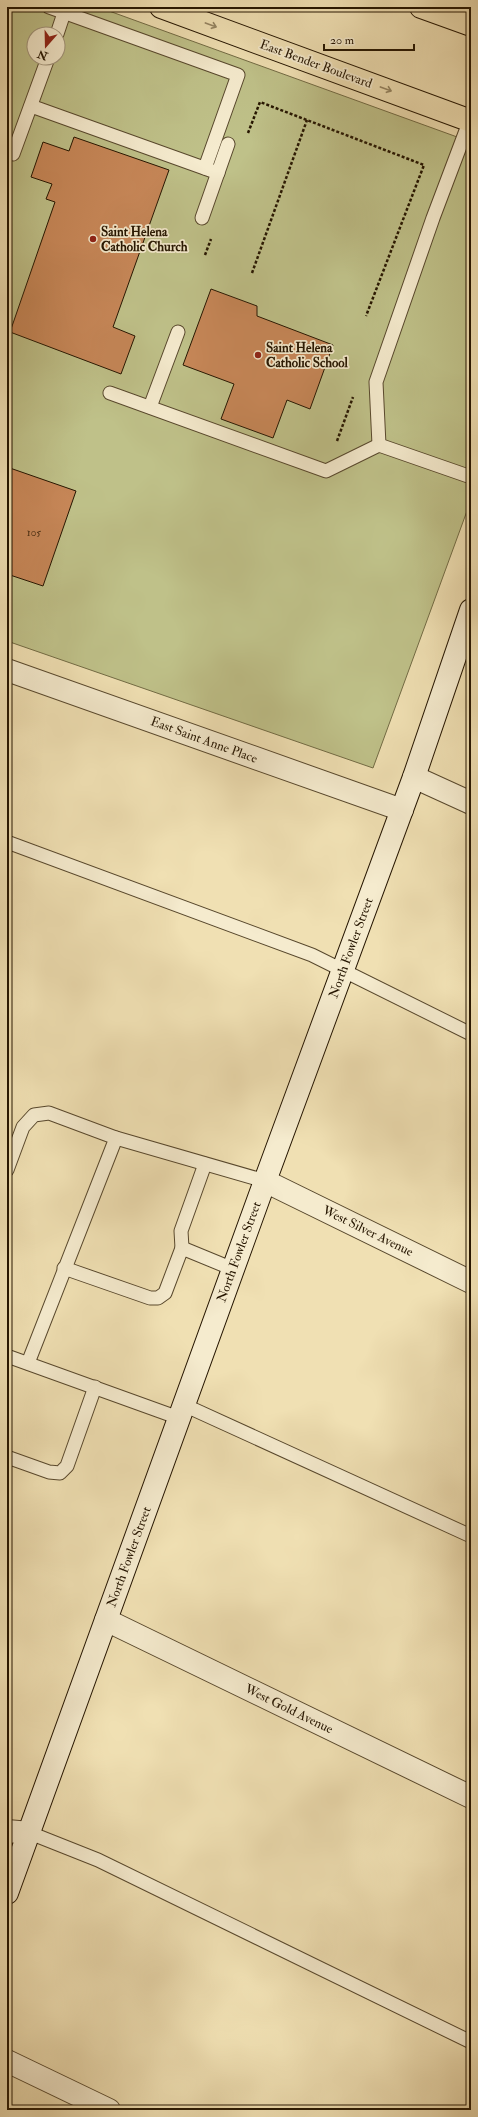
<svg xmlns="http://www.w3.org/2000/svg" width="478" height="2117" font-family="'IM FELL Double Pica',serif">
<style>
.green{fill:#bfc189;stroke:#726b44;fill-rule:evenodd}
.building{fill:#c78758;stroke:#251500}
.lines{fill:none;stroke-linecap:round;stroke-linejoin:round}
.lane-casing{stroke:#58482d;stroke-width:15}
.street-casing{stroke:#58482d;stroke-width:24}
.secondary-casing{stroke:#251500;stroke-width:24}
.primary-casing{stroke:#251500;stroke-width:24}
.path{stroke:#251500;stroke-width:2.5;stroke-dasharray:3 2;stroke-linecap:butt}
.lane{stroke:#f5ebce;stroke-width:13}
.street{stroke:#f5ebce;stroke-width:22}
.secondary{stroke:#f5ebce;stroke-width:22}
.primary{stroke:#f0e0b3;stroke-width:22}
.oneway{stroke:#958562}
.poi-dot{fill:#8f2418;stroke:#f5ebce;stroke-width:1.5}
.labels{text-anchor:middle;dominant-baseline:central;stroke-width:3.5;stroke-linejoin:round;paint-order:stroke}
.number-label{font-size:11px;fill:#4e3216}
.street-label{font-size:13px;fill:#251500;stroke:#f5ebce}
.poi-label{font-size:13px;font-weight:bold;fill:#251500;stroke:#f5ebce;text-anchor:start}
</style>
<rect width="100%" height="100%" fill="#f0e0b3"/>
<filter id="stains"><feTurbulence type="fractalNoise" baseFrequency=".005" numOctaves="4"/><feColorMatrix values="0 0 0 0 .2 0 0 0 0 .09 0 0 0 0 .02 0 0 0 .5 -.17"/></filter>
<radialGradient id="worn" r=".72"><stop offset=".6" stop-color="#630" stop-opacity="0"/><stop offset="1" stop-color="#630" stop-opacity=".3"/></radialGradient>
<path class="green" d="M7 7H98L471 142V500L373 768 7 641ZM34 34H58V58H34Z"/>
<g class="building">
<path d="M74 137 169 170 113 327 135 336 121 374 10 332 55 202 46 199 52 184 31 177 43 142 69 151Z"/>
<path d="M211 289 257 306V316L333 345 310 409 287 400 273 438 221 419 234 384 183 365Z"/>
<path d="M7 467 76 491 43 586 7 574Z"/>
</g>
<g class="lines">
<g class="lane-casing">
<g id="lane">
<path d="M49 7 238 75 205 168"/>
<path d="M57 34 64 13"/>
<path d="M31 106 218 173"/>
<path d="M13 154 48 58"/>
<path d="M202 218 228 144"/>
<path d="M110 393 326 471 379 445 471 477"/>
<path d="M150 407 178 332"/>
<path d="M379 445 376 382 433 218 470 120"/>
<path d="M7 842 312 955 471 1034"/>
<path d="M116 1138 265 1181"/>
<path d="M7 1170 23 1127 34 1115 49 1113 116 1138 28 1363"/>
<path d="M182 1248 181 1231 205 1164"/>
<path d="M64 1268 150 1298H158L165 1293 182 1248 233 1269"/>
<path d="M7 1356 179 1418"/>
<path d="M184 1405 471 1536"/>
<path d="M7 1457 49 1472 60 1473 67 1466 95 1387"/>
<path d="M30 1833 98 1860 471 2042"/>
</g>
</g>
<g class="street-casing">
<g id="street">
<path d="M7 670 402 810"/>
<path d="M414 777 471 803"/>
<path d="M265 1181 471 1282"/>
<path d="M106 1620 471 1797"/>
<path d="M7 1831 30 1833"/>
<path d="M7 2061 109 2110"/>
</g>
</g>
<g class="secondary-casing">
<path id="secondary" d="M7 1893 265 1181 414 777 471 610"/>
</g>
<g class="primary-casing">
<g id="primary">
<path d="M161 7 471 121"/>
<path d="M421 7 471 25"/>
</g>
</g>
<g class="path">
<path d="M248 133 260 102 424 165 366 316"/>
<path d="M205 255 211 239"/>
<path d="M252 273 307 120"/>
<path d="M337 441 353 397"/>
</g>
<use href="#lane" class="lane"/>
<use href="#street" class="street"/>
<use href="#secondary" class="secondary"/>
<use href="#primary" class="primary"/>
</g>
<defs><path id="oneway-shaft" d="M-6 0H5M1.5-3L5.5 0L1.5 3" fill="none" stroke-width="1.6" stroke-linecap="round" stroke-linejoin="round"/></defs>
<g class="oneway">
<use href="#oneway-shaft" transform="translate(211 25) rotate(20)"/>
<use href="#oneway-shaft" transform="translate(386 89) rotate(20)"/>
</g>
<g class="poi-dot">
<circle cx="93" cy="239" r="4"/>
<circle cx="258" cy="355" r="4"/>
</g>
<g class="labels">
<g class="number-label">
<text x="34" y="532">105</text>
</g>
<g class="street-label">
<text transform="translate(316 64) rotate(20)">East Bender Boulevard</text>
<text transform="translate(204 740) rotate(20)">East Saint Anne Place</text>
<text transform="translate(351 948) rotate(-70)">North Fowler Street</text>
<text transform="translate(368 1231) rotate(26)">West Silver Avenue</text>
<text transform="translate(239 1252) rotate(-70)">North Fowler Street</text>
<text transform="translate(129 1557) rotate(-70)">North Fowler Street</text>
<text transform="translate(289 1709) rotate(26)">West Gold Avenue</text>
</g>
<g class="poi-label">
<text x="101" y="232">Saint Helena<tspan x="101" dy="15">Catholic Church</tspan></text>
<text x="266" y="348">Saint Helena<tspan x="266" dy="15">Catholic School</tspan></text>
</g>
</g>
<rect width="478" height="2117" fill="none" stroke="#f0e0b3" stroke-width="24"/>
<rect x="8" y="8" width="462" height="2101" fill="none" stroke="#251500" stroke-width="2"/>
<rect x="12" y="12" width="454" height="2093" fill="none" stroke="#251500"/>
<g transform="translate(46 46) rotate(200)"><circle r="19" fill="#f5ebce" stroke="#a2957c"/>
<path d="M0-3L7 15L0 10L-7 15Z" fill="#8f2418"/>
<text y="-6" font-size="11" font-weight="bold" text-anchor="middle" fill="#251500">N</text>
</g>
<path d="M324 44v6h90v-6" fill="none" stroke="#251500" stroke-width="2"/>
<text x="330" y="44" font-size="12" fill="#251500" stroke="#f5ebce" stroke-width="3" paint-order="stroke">20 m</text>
<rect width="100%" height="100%" filter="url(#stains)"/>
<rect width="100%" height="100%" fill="url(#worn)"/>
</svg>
